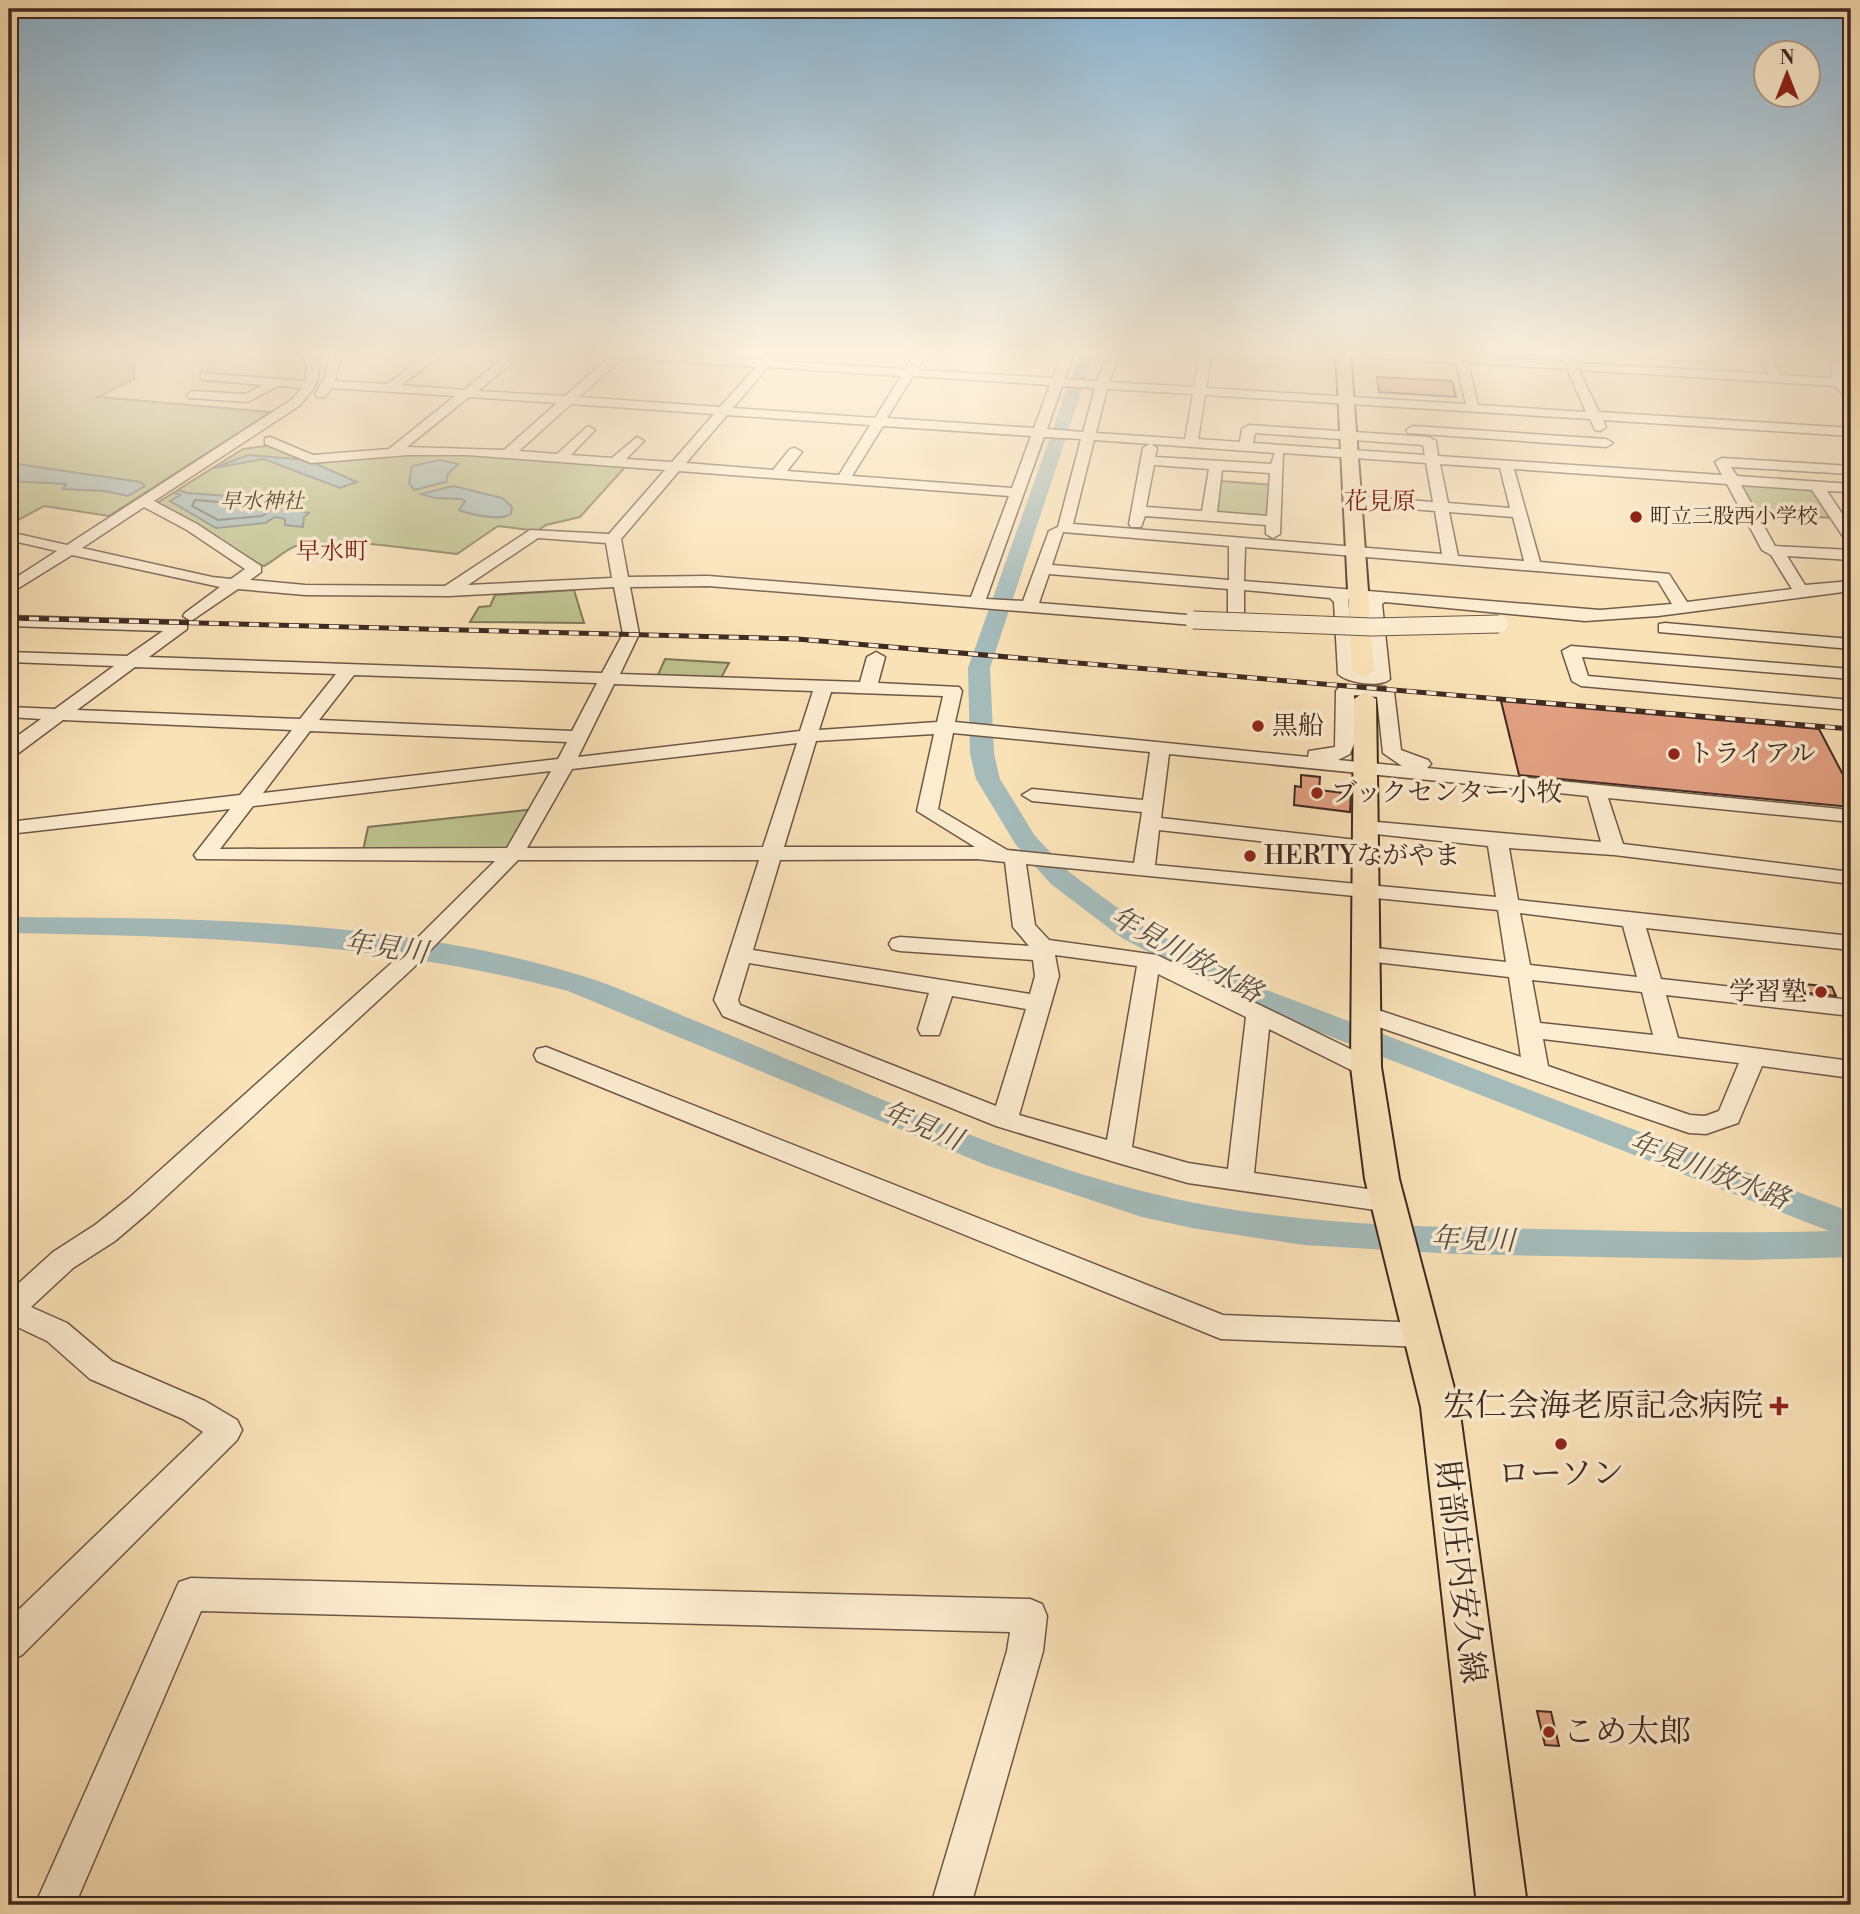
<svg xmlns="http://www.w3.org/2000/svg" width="1860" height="1914" font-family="'Libre Bodoni','Noto Serif JP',serif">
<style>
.green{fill:#bdc38f;stroke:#7e7658;stroke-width:2}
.water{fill:#a4bbba;stroke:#7c817d;stroke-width:2}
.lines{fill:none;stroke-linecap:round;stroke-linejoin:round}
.shore{stroke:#72726e;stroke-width:2}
.river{fill:#a4bbba;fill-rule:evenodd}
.building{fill:#e3a082;stroke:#3f2921;stroke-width:2}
.minor-casing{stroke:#6e5746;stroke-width:3}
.major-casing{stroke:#3f2921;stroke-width:4}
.minor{fill:#fcecd0;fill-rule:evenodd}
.major{fill:#fae2b7;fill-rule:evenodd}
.rail-casing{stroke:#3f2921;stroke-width:5}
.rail{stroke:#fcecd0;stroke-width:3.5;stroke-dasharray:10;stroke-linecap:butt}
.minor-bridge-casing{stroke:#6e5746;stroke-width:19;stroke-linecap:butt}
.minor-bridge{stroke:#fcecd0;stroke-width:17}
.poi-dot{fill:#8f2418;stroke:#fcecd0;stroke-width:2.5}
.labels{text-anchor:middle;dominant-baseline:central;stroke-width:7;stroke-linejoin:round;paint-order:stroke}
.far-park-label{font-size:21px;font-style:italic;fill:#5e503c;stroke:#fcecd0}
.far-poi-label{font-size:21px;fill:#3f2921;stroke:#fcecd0;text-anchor:start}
.far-quarter-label{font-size:24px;fill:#7a1f14;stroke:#fcecd0}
.poi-label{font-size:26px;fill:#3f2921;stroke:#fcecd0;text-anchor:start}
.water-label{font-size:28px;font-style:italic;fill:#584e47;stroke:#fcecd0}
.near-poi-label{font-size:32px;fill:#3f2921;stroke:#fcecd0;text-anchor:end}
.near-street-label{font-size:32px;fill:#3f2921;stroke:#fcecd0}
</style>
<rect width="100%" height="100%" fill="#fae2b7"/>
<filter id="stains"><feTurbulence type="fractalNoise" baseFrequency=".00286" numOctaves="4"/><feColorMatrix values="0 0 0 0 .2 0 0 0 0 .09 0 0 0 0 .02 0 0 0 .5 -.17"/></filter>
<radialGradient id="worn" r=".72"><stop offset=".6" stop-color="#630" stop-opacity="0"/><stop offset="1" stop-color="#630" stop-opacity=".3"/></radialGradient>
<g class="green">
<path d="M9 350H134V379L98 397 271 412 109 516 44 506 9 525Z"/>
<path d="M1477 350 1560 351 1567 364 1479 359Z"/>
<path d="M274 445 306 458 448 451 626 466 580 517 546 525 537 531 498 526 457 554C407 549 345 536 296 546 286 549 274 561 264 566L253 563 157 503 243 449Z"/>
<path d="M1220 481 1275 485 1274 519 1215 515Z"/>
<path d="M1735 482 1812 488 1834 518 1754 513Z"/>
<path d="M574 590 584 623 470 622 479 607 490 606 495 595Z"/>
<path d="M665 659 729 663 720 680 657 677Z"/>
<path d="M535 809 505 850 363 851 368 827Z"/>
</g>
<g class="water">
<path d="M248 455 307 460 357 482 340 488 264 459 214 468Z"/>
<path d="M440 460 458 464 448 474 446 482 414 490 409 483 412 466Z"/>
<path d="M9 463 141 482 145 486 128 496 105 491 63 489 66 484 9 481Z"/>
<path d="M453 486 502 498 512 507 511 514C499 521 472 515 459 510L465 501 462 499 435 498 421 494Z"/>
<path d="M179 490 187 493 286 500 292 509 309 513 304 517 303 527 285 525V519L275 517 265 523 216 528 170 501 180 495 175 493Z"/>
</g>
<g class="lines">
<path class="shore" d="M195 500 268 506 272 509 262 516 218 520 192 506Z"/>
<path class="river" d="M1081 350H1095L990 668 994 754 1000 779 1035 836 1069 872 1142 926 1267 990 1851 1212V1257L1750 1260 1456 1254 1304 1245 1192 1228 1142 1217 986 1165 568 991C384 942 198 936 9 933V917C200 918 401 919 586 977 627 990 667 1010 708 1026 848 1083 1000 1156 1146 1192 1273 1224 1407 1227 1538 1229 1635 1231 1732 1234 1829 1231L1247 1004 1122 938 1051 884 1016 845 976 779 970 754 968 668Z"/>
</g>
<g class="building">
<path d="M1377 377 1452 381 1456 397 1379 392Z"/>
<path d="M1501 701 1819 729 1851 790V807L1519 775Z"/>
<path d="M1301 775 1320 777 1319 790 1351 794 1350 812 1294 805 1295 786 1301 787Z"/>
<path d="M1804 984 1832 987 1836 996 1808 993Z"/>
<path d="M1537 1711 1551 1712 1559 1746 1545 1745Z"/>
</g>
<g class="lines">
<g class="minor-casing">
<g id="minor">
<path d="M298 350H310C327 372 316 388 299 406L154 501 197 524 261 566V572L250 580 305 585 445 586 530 530 609 534 665 470 468 455H408L311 463 265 444V438L270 437 313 455 389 449 455 396 331 388 325 397H317L315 394 325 377 331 350H343L335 381 387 384 434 350H448L401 385 464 390 513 350H527L478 391 565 396 610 357 549 353 543 350H631L761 360 772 352 778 355 773 361 905 369 917 350H929L917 370 1053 378 1063 350H1075L1065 379 1097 381 1109 350H1121L1109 382 1194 387 1200 350H1212L1206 388 1466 404 1456 363 1304 353 1298 350H1366L1564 362 1561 357 1567 353 1576 363 1769 374 1753 350H1765L1782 375 1832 378 1831 364 1836 350H1848L1843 364 1844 379H1851V387L1847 386 1851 392V403L1835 386 1579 370 1599 412 1851 428V436L1603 420 1606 427 1600 431 1595 430 1590 419 1205 395 1198 439 1240 442 1242 429 1249 425 1429 437 1436 441 1438 456 1722 475 1715 462 1722 458 1851 466V474L1731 467 1737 476 1851 484V492L1827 491 1851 527V543L1846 541 1812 490 1741 485 1775 546 1851 550V560L1787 556 1805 585 1851 581V591L1658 616 1585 621 1385 602 1382 604 1390 679C1381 688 1347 683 1338 674L1334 602 1330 598 1244 590V612L1236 617 1228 612V589L1049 574 1039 603 1199 616 1201 620 1193 625 708 586 630 587 639 634 620 674 860 682 867 657 876 652 885 657 878 683 959 687 962 691 955 722 1308 757 1309 751 1335 747 1336 691 1341 685 1385 687 1394 692 1401 750 1428 760 1431 764 1427 768 1851 810V822L1608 798 1623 844 1851 872V884L1614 855 1509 848 1518 900 1851 936V950L1646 928 1661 979 1851 1000V1016L1666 995 1678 1038 1851 1061V1078L1762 1066 1738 1123 1706 1134 1689 1133 1358 1020 1354 1014 1358 1008 1366 1006 1521 1057 1509 977 1366 961 1358 959 1355 954 1358 949 1366 947 1506 962 1498 910 1026 864 1035 925 1049 940 1157 955 1375 1061 1378 1067 1375 1073 1366 1075 1357 1073 1269 1029 1254 1173 1389 1192 1399 1195 1403 1202 1399 1209 1389 1212 1188 1183 1118 1163 996 1126 723 1016 714 1000 759 860H518L412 969 149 1212 115 1241 73 1268 31 1307 67 1323 112 1361 205 1401 237 1420 242 1430 237 1440 22 1655 9 1660V1619L203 1432 183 1419 90 1379 47 1341 9 1323V1292L53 1252 95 1225 129 1198 396 959 495 861 197 859 194 855 230 809 9 834V822L240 795 292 730 63 720 16 755 9 757V742L41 719 9 717V707L55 709 114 666 9 662V652L127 656 163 631 9 626V616L187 621V629L149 657 602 673 623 634 614 587 449 596 305 595 238 589 191 621 183 616 185 613 220 587 72 555 9 594V582L57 551 9 540V532L67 545 291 400 302 388 279 386 247 402 189 398 187 395 193 391 245 394 263 385 205 380 201 379V373L305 381 307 364ZM623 358 756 367 720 407 579 397ZM1468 363 1567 369 1586 412 1478 405ZM768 367 901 376 875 418 733 408ZM913 376 1050 385 1034 428 887 418ZM1062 386 1095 388 1083 432 1047 429ZM1107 389 1193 394 1185 439 1096 433ZM469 397 557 403 504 450 407 447ZM571 404 714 414 672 462 626 459 644 441 637 437 612 458 571 455 595 430 588 426 557 454 519 451ZM727 415 870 425 839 475 787 471 802 452 795 448 790 449 773 470 686 463ZM883 426 1031 436 1012 488 852 476ZM1255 433 1423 445 1425 455 1253 443ZM1044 437 1081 439 1058 527 1049 531 1023 601 986 599ZM1094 440 1150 444 1143 448 1129 524 1131 527H1141L1145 516 1266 525V534L1273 538 1280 534 1283 453 1426 463 1433 502 1353 496 1346 500 1353 504 1435 511 1442 554 1073 524ZM1151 444 1275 453 1271 464 1155 457 1157 448ZM1440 464 1500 468 1510 508 1448 503ZM1154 465 1209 469 1202 511 1146 507ZM1514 469 1727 484 1762 550 1771 555 1792 589 1687 602 1669 574 1540 562ZM1222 470 1270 473 1267 516 1217 512ZM679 471 1009 496 971 597 708 576 628 577 621 539ZM144 507 187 530 245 569 231 579 212 577 82 548ZM1449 512 1513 517 1524 561 1458 556ZM1063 532 1229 546V580L1052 565ZM538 538 606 543 612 578 468 585ZM1245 547 1658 581 1672 604 1600 610 1244 581ZM1348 599 1367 601 1372 672 1355 670ZM135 667 336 674 300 719 77 710ZM354 675 597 683 572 731 319 720ZM614 684 813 691 800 731 578 757ZM831 692 943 696 937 722 819 730ZM1354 695 1377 697 1383 753 1402 766 1338 760 1350 754 1355 741ZM310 731 567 742 558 759 263 793ZM953 733 1150 752 1143 800 1032 789 1022 795 1032 801 1142 812 1134 863 1007 850 938 809ZM934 734 917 811 975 847H784L816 741ZM797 743 763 847 527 848 572 769ZM1169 754 1588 796 1601 842 1366 821 1356 827 1366 833 1488 846 1496 897 1155 865 1159 830 1366 853 1376 847 1366 841 1161 818ZM551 771 507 848 220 849 253 806ZM977 859 1005 862 1013 927 1029 946 900 937 892 939 889 944 892 949 900 951 1033 960 1035 976 1030 994 753 950 780 860ZM1520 913 1623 926 1637 977 1530 965ZM1055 955 1137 966 1107 1140 1019 1115 1059 976ZM749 963 929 993 918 1029 921 1035H939L952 996 1026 1009 996 1106 740 1005 738 1000ZM1158 974 1246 1017 1228 1169 1188 1163 1132 1147ZM1532 980 1642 992 1653 1035 1540 1023ZM1543 1039 1739 1063 1719 1111 1705 1116 1690 1115 1548 1066Z"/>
<path d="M1568 350 1709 354 1715 358 1709 362 1574 353Z"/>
<path d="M1413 426 1606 439 1613 443 1606 447 1408 433 1406 430Z"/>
<path d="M1665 623 1851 639V649L1659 632V624Z"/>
<path d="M1571 646 1851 669V679L1582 657 1588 676 1851 700V710L1581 686 1572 681 1562 651Z"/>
<path d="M546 1047 1223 1315 1424 1323 1435 1326 1439 1335 1435 1344 1424 1347 1221 1339 537 1061 534 1055 537 1049Z"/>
<path d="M191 1578 1030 1599 1042 1604 1047 1616 1043 1651 971 1905H931L1007 1651 1010 1632 201 1611 75 1905H35L179 1582Z"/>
</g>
</g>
<g class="major-casing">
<g id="major">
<path d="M1336 350H1350L1374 671 1363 677 1352 671Z"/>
<path d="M1365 692 1376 699 1381 1067 1399 1179 1459 1407 1527 1905H1477L1421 1407 1365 1179 1351 1067 1354 699Z"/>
</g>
</g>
<use href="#minor" class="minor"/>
<use href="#major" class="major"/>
<g class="rail-casing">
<path id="rail" d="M9 618 797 639 1851 729"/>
</g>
<use href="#rail" class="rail"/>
<g class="minor-bridge-casing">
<path id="minor-bridge" d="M1193 620 1372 627 1499 624"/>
</g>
<use href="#minor-bridge" class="minor-bridge"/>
</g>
<linearGradient id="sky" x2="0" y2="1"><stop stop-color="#8db7d6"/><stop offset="0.57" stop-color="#fdf2df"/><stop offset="1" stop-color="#fdf2df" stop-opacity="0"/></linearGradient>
<rect width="1860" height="618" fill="url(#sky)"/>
<g class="poi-dot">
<circle cx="1636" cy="517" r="7"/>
<circle cx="1258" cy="726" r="7"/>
<circle cx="1674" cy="754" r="7"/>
<circle cx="1317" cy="793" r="7"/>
<circle cx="1250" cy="856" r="7"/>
<circle cx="1821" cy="992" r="7"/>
<path d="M1775.5 1395.5h7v7h7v7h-7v7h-7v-7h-7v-7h7z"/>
<circle cx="1561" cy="1444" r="7"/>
<circle cx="1549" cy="1732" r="7"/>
</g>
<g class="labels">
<g class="far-park-label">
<text x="262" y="502">早水神社</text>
</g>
<g class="far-poi-label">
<text x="1650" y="517">町立三股西小学校</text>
</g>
<g class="far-quarter-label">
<text x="1380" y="502">花見原</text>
<text x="332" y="552">早水町</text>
</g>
<g class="poi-label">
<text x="1272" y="726">黒船</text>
<text x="1688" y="754">トライアル</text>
<text x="1331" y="793">ブックセンター小牧</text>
<text x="1264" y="856">HERTYながやま</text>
<text x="1807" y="992" text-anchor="end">学習塾</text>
</g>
<g class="water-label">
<text transform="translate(386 948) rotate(8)">年見川</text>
<text transform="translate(1186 955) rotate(29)">年見川放水路</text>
<text transform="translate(922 1126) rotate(22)">年見川</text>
<text transform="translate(1709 1171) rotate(21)">年見川放水路</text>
<text transform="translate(1473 1240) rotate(2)">年見川</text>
</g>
<g class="near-poi-label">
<text x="1763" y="1406">宏仁会海老原記念病院</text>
<text x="1561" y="1474" text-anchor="middle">ローソン</text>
<text x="1563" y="1732" text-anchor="start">こめ太郎</text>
</g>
<g class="near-street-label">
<text transform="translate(1460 1572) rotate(83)">財部庄内安久線</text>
</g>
</g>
<rect width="1860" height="1914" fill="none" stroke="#fae2b7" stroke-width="35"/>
<rect x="10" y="10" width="1839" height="1893" fill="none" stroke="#3f2921" stroke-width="3.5"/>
<rect x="18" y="18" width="1825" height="1879" fill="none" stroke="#3f2921" stroke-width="2"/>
<g transform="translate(1787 74)"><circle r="33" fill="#fcecd0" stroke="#b09e8a" stroke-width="2"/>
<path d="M0-5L12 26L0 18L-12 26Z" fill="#8f2418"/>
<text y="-10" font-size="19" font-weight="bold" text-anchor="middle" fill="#3f2921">N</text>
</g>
<rect width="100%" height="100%" filter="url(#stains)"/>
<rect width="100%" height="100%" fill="url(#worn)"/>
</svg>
